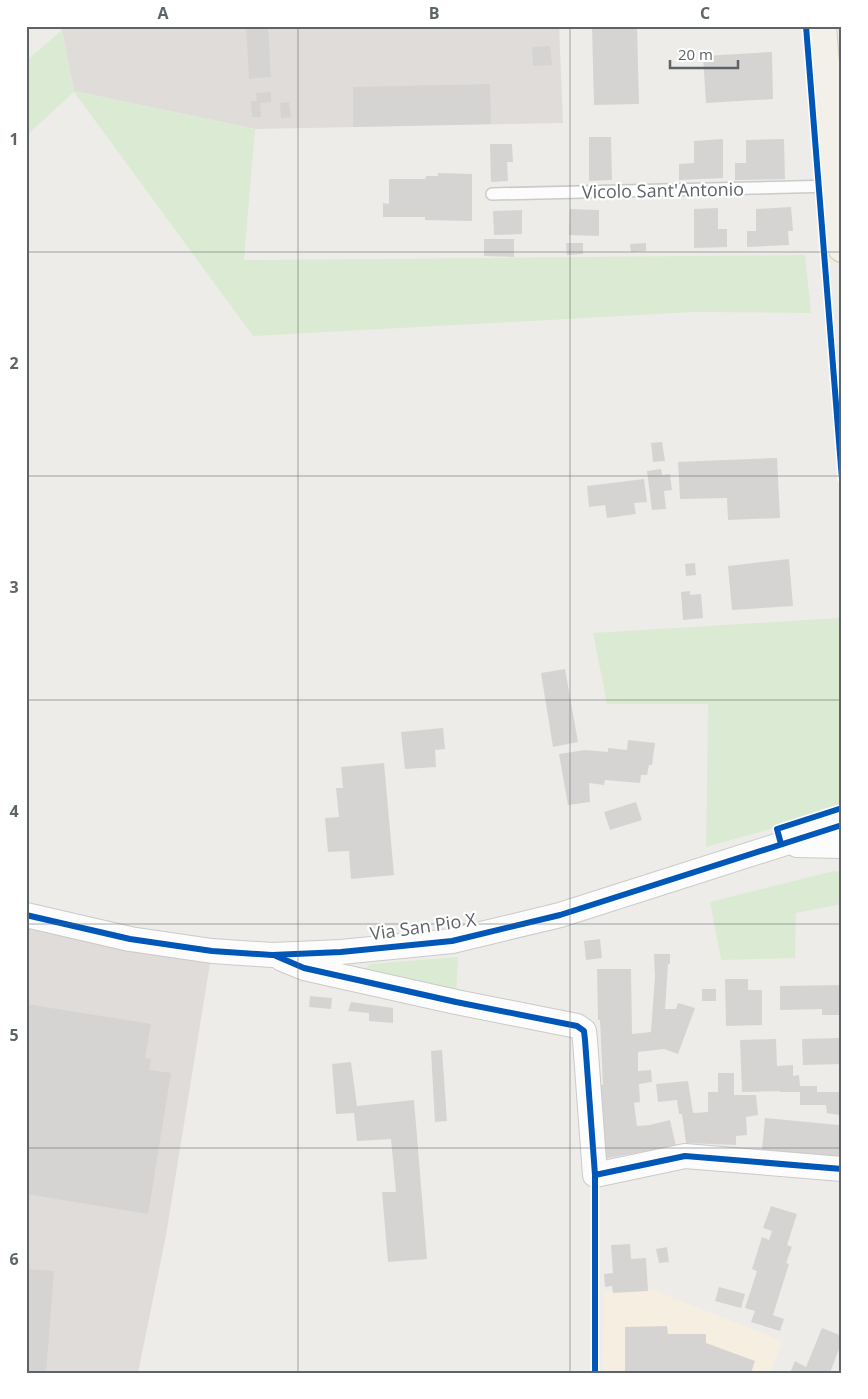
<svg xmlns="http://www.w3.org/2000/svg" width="868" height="1399" font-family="'Open Sans',sans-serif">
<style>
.commercial{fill:#f7eee2}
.industrial{fill:#dfdcda}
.green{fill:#dbebd3}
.building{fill:#d6d4d3}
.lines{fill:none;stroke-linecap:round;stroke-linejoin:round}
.service-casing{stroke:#cacaca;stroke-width:14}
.minor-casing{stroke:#cacaca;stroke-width:26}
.primary-casing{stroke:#d8c6b5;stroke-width:30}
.service{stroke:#fcfcfc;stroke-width:11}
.minor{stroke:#fcfcfc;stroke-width:24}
.primary{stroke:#f3efe9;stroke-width:28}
.cycleway-casing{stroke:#fff;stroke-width:9}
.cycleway{stroke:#0057b8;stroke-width:6}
.grid{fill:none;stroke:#5d6468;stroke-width:1;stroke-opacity:0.55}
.labels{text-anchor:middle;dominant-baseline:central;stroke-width:4.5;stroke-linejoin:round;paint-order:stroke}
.street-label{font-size:18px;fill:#5d6468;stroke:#fff}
.neatline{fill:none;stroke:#5d6468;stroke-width:2}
.grid-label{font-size:16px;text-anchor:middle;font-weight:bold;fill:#5d6468}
</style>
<rect width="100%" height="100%" fill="#eeece9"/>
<path class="commercial" d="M650 1289 782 1341 770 1373H603L604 1291Z"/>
<g class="industrial">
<path d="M61 26H559L563 123 255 129 74 91Z"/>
<path d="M26 915 212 951 166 1235 138 1373H26Z"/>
</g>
<g class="green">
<path d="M62 30 74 91 255 129 244 260 805 255 811 313 695 312 253 336 74 92 26 136V61Z"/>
<path d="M839 618 842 648V809L706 847 708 704H607L593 633Z"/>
<path d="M834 871 842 872V904L796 913 795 958 721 960 710 902Z"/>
<path d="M458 957 456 995 361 974 370 964Z"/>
</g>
<g class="building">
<path d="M246 26H268L271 77 249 79Z"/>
<path d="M592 26H637L639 104 594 105Z"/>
<path d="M550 46 552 65 533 66 532 47Z"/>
<path d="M772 52 773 99 706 103 703 56Z"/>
<path d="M490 84 491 124 353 127V87Z"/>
<path d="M271 92V102L260 103 261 117H252L251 101H257L256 93Z"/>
<path d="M289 102 291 117 281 118 280 103Z"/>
<path d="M589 137H611L612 180 589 181Z"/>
<path d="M723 139V178L679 180V164L694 163V141Z"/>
<path d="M784 139 785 179 735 180V163H746V140Z"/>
<path d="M490 144H512L513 162H507L508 181 491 182Z"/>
<path d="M438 173 472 174V221L425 220V217H383V203L389 204V179H425L426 176H438Z"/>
<path d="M791 207 793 231H788L789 245 747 247V231H756V209Z"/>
<path d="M718 208V229H727V247L694 248V209Z"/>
<path d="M570 209 599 210V236L569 235Z"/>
<path d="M522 210V234L494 235 493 211Z"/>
<path d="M484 239H514V257L484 256Z"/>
<path d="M566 243H583V254L567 255Z"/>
<path d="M646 243V251L631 252 630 244Z"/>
<path d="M662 442 665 461 653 462 651 443Z"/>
<path d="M777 458 780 518 728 520 727 498 680 499 678 462Z"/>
<path d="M661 469 662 475 670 474 672 490 664 491 666 509 652 510 647 471Z"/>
<path d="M644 479 647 502 634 503 636 514 607 518 605 505 589 507 587 486Z"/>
<path d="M789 559 793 606 732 610 728 566Z"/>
<path d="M695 563 696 575 686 576 685 564Z"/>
<path d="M690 591V595L701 594 703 618 683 620 681 592Z"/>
<path d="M565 669 578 742 553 747 541 673Z"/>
<path d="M443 728 445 749 435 750 436 767 405 769 401 732Z"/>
<path d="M628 740 655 743 652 765H649L647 775H641L640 783 605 780 604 785 589 783 590 802 568 805 559 754 585 750 608 752V748L627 750Z"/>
<path d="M384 763 394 875 351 879 349 851 328 852 325 818 339 817 336 788H343L341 767Z"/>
<path d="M636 802 642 820 610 830 604 812Z"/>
<path d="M600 939 602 958 586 960 584 941Z"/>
<path d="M654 954H670V964H668L665 1009H676L678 1003 695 1008 678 1054 664 1049 638 1052V1071L651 1070 652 1082 639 1084 640 1102 634 1103 637 1126 650 1125 670 1120 676 1146 603 1159 595 1085H603L600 1020H598L597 969H631L632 1034 651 1032 655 976Z"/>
<path d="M725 979H748V990H762V1025L726 1026Z"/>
<path d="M842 985V1015H822V1009L780 1010V986Z"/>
<rect x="702" y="989" width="14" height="12"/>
<path d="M310 996 332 998 331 1009 309 1007Z"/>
<path d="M351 1002 393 1008V1023L369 1021V1013L348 1011Z"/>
<path d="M26 1004 151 1024 145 1058 151 1059 149 1070 171 1073 148 1214 26 1194Z"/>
<path d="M842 1038V1064L803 1065 802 1039Z"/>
<path d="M776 1039 777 1066 793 1065V1076L799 1075 800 1086H817V1092H842V1155L832 1157 762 1150 765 1118 839 1125V1115L827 1113 826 1105H800V1092H780V1091L742 1092 740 1040Z"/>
<path d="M442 1050 447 1121 435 1122 431 1051Z"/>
<path d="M351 1062 357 1106 414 1100 427 1259 388 1262 382 1192H396L391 1139 357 1141 354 1113 336 1114 332 1064Z"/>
<path d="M718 1073H734V1095H756L758 1115 746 1117 747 1135 736 1136V1145L686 1143 682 1114H679L677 1100 658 1102 656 1084 688 1081 693 1113 708 1112V1092H718Z"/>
<path d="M771 1206 797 1214 787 1245 792 1247 786 1263 789 1264 773 1315 784 1319 780 1331 751 1322 755 1311 745 1308 757 1271 752 1269 762 1237 769 1240 772 1231 763 1228Z"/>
<path d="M630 1244 631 1259 646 1258 648 1291 613 1293 612 1286 605 1287 604 1274 613 1273 611 1245Z"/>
<path d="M667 1247 669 1262 659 1263 656 1249Z"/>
<path d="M26 1269 54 1271 46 1373H26Z"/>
<path d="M719 1287 745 1294 741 1308 715 1301Z"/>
<path d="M667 1326 668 1334H706V1343L755 1361 751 1373H625V1327Z"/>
<path d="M822 1328 842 1336V1341L830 1373H790L795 1361 806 1367Z"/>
</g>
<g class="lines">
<g class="service-casing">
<path id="service" d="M492 194 835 186"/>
</g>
<g class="minor-casing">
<g id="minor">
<path d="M797 845 842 846"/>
<path d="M26 915 130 939 212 951 272 955 341 952 452 941 560 915 842 825"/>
<path d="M282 959 304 968 456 1002 577 1026 584 1031 585 1040 595 1175 685 1156 842 1169"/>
</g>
</g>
<g class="primary-casing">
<path id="primary" d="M822 26 835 186 842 248"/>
</g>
<use href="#service" class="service"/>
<use href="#minor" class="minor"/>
<use href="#primary" class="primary"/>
<g class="cycleway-casing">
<g id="cycleway">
<path d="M806 26 842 479"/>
<path d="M781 844 777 829 842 808"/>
<path d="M26 915 130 939 212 951 272 955 341 952 452 941 560 915 842 825"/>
<path d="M276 956 304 968 456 1002 577 1026 584 1031 585 1040 595 1175 685 1156 842 1169"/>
<path d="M595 1175V1373"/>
</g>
</g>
<use href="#cycleway" class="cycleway"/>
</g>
<path class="grid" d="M298 26V1373M570 26V1373M26 252H842M26 476H842M26 700H842M26 924H842M26 1148H842"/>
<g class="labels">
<g class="street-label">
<text transform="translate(663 190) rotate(-1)">Vicolo Sant'Antonio</text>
<text transform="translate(423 926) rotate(-8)">Via San Pio X</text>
</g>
</g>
<rect width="868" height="1399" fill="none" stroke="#ffffff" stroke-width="55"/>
<path d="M670 60v8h68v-8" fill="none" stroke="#5d6468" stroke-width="2.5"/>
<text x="678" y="60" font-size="15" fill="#5d6468" stroke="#ffffff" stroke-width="4" paint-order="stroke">20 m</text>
<rect x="28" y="28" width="812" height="1344" class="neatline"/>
<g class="grid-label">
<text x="163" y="19">A</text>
<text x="434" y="19">B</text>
<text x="705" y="19">C</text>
<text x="14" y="145">1</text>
<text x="14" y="369">2</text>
<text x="14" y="593">3</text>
<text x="14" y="817">4</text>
<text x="14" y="1041">5</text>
<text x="14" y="1265">6</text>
</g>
</svg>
